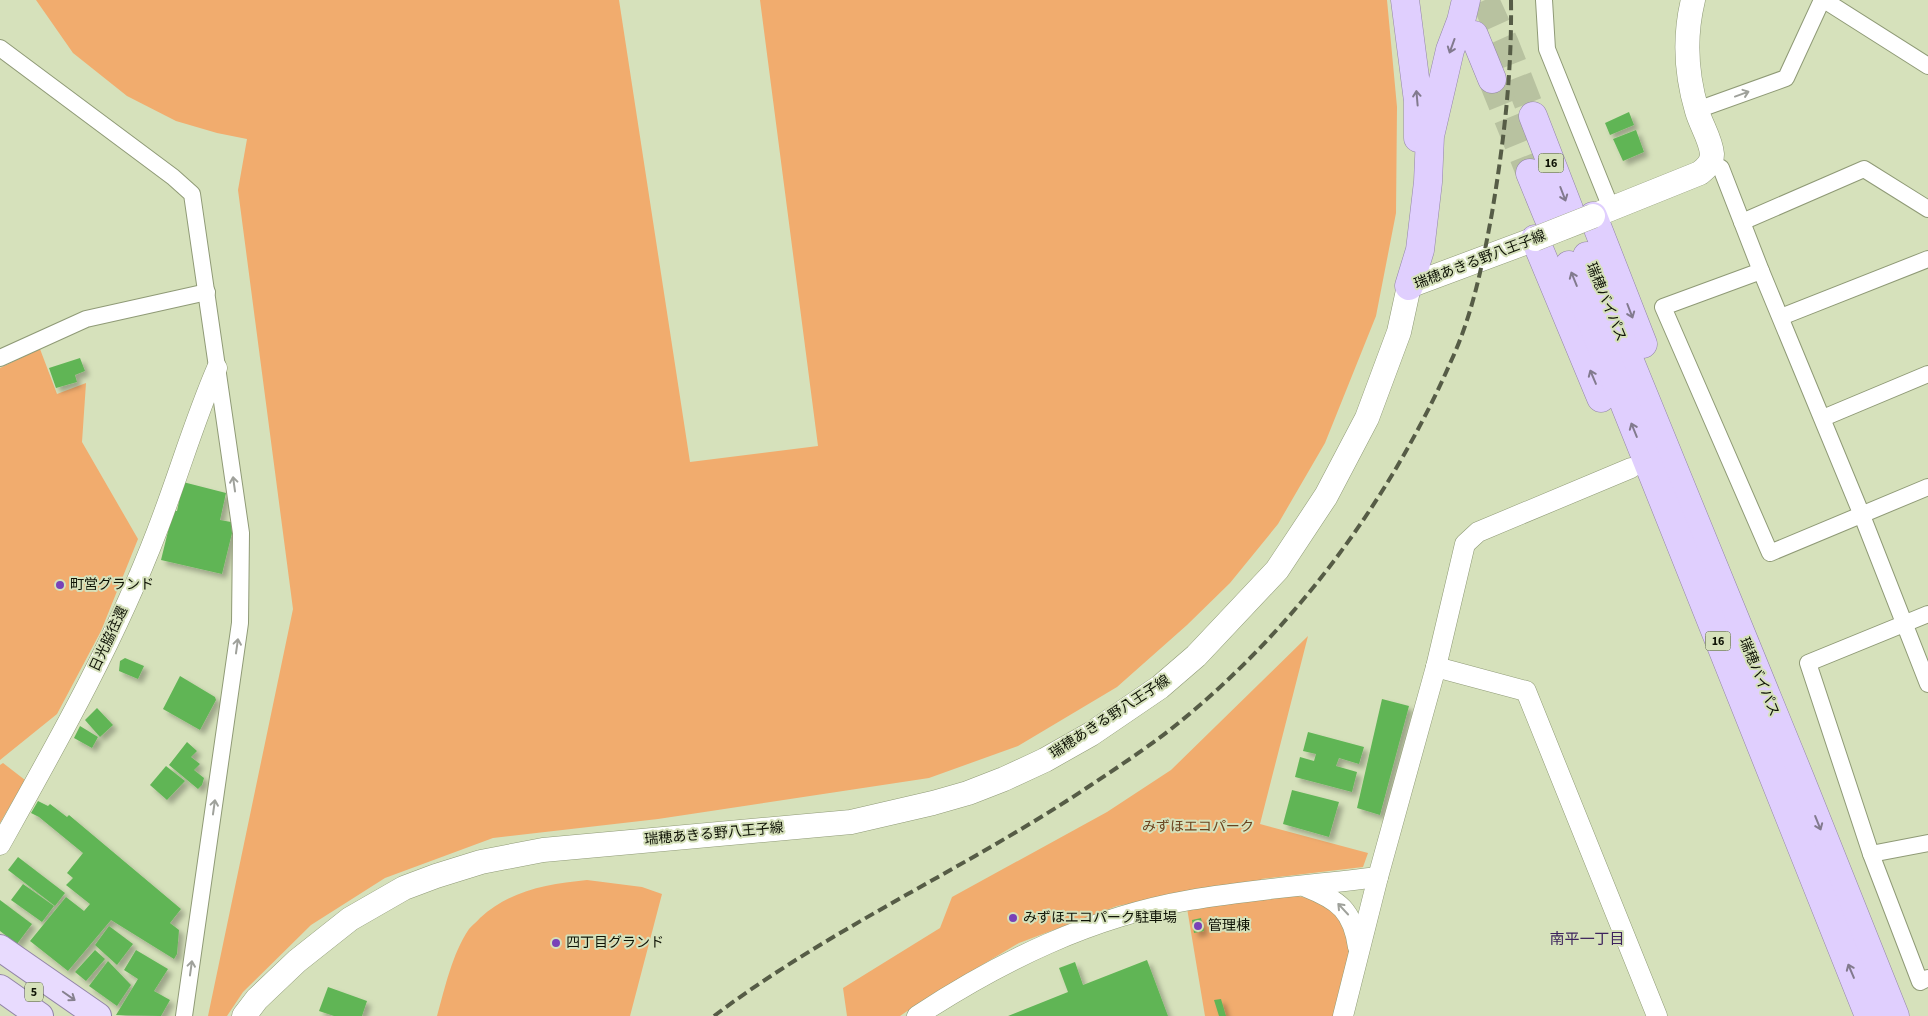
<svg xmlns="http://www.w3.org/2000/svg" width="1928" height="1016" font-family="'Source Sans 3','Noto Sans JP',sans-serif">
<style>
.green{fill:#f1ac6e}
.building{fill:#60b555;filter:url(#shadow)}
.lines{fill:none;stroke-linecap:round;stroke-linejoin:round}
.trunk-tunnel{stroke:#b8c2a0;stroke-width:28;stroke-dasharray:28 14;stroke-linecap:butt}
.minor-casing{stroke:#8f9a76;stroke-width:18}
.tertiary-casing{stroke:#8f9a76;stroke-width:21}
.secondary-casing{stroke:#8f9a76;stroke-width:25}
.primary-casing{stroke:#9285a7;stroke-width:28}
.trunk-casing{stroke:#9285a7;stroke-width:29}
.minor{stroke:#fff;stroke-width:16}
.tertiary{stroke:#fff;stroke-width:20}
.secondary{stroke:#fff;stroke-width:24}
.primary{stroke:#e8dbfe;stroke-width:26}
.trunk{stroke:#e0cffe;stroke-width:28}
.rail{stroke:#565c46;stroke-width:4;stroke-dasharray:10 5;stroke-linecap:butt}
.secondary-bridge-casing{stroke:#8f9a76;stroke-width:25;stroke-linecap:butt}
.secondary-bridge{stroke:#fff;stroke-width:24}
.oneway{stroke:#827a8e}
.oneway2{stroke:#9fa19b}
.oneway3{stroke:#86818e}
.poi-dot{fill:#7842b8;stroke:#d6e1bb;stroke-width:2}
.labels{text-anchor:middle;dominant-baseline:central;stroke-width:4;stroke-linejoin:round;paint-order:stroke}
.shield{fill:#d6e1bb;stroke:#4b513c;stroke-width:1}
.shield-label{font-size:12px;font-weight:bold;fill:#0f1306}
.street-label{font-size:14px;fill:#0f1306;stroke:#d6e1bb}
.poi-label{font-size:14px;fill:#0f1306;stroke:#d6e1bb;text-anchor:start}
.park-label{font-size:14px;fill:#69421d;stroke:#d6e1bb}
.neighbourhood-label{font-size:15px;fill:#3c225c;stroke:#d6e1bb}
</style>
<defs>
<filter id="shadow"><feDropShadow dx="4.5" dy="4.5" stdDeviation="2.5" flood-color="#0004"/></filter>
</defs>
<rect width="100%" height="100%" fill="#d6e1bb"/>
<g class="green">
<path d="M36 0H619L690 462 818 446 760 0H1387L1397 107 1396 213 1376 316 1325 443 1278 524 1230 583 1187 625 1117 687 1018 746 929 778 658 819 493 838 385 878 311 925 243 992 227 1016H208L293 609 238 190 247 139 217 133 176 121 127 96 73 53Z"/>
<path d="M40 349 57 394 86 383 82 442 138 539 101 631 57 714 0 760V368Z"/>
<path d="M1308 636 1260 824 1368 853 1363 867 1261 879 1264 897 1297 896 1323 901 1338 912 1350 949 1334 1016H1205L1187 908 1204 889 1117 906 1019 943 928 997 900 1016H847L843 988 940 928 952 897 1107 812 1171 770Z"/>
<path d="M3 763 25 780 0 823V765Z"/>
<path d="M587 880 642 887 662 894 630 1016H437C445 988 452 954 469 929 472 925 477 922 480 918 511 890 547 884 587 880Z"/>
</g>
<g class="building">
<path d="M1629 112 1634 125 1610 135 1605 123Z"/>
<path d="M1636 130 1644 152 1623 161 1613 139Z"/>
<path d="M80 358 85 371 75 375 77 382 56 388 49 368Z"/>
<path d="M183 482 226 493 220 520 231 522 232 533 222 574 161 560 173 511H177Z"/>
<path d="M125 658 144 666 138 679 119 671 120 661Z"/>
<path d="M180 676 215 697 216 700 200 730 163 709Z"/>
<path d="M1382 699 1409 706 1380 815 1357 808Z"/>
<path d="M97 708 113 725 100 737 85 720Z"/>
<path d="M80 726 98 737 92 748 74 738Z"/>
<path d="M1308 732 1364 747 1359 764 1339 758 1336 766 1357 772 1352 792 1295 777 1300 757 1314 761 1316 754 1303 751Z"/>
<path d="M187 742 197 751 191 757 200 764 194 770 204 778 202 785 198 789 169 765Z"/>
<path d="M166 766 185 781 167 800 150 785Z"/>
<path d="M1292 790 1339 802 1329 837 1283 824Z"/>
<path d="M38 801 48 806 50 804 67 817 69 815 181 909 170 923 179 930 177 954 174 959 111 920 68 971 30 941 66 897 84 911 90 904 66 885 73 878 67 873 83 853 39 817 31 813Z"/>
<path d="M18 857 65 893 55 906 8 870Z"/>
<path d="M23 884 54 906 42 922 11 900Z"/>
<path d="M0 900 32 924 17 944 0 931Z"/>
<path d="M1201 918 1204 931 1194 933 1192 920Z"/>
<path d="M109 926 133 944 117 965 95 945Z"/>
<path d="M95 950 105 959 86 981 75 972Z"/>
<path d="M136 950 168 969 154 991 170 1000 161 1016 116 1015 138 979 124 970Z"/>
<path d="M1147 960 1168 1016H1008L1068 992 1059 968 1075 962 1083 985Z"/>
<path d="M108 961 131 985 117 1006 89 986Z"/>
<path d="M328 987 367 1001 362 1016H334L319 1011Z"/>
<path d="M1221 999 1226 1016H1219L1214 1000Z"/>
</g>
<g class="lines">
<g class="trunk-tunnel">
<path d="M1485 0 1505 44 1533 116"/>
<path d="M1492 79 1530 173"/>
<path d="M1569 209 1587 256"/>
<path d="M1548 217 1569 265"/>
</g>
<g class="minor-casing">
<g id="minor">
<path d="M1544 0 1547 49 1611 208"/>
<path d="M1824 0 1928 66"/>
<path d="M0 48 173 177 192 194 241 533 240 623 184 1016"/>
<path d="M1697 110 1786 78 1822 0"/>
<path d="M1710 162 1721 168 1761 271 1861 513 1928 684"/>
<path d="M1742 222 1864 169 1928 209"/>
<path d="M1761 271 1663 307 1770 553 1928 487"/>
<path d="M1781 317 1928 259"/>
<path d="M0 358 86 319 207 292"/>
<path d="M1823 418 1928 374"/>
<path d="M1928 614 1808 663 1871 854 1920 982 1928 978"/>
<path d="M1871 854 1928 843"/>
</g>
</g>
<g class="tertiary-casing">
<g id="tertiary">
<path d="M1436 667 1526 691 1657 1016"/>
<path d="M0 845C57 743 115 641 157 531 178 477 194 421 217 368"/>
<path d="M1306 887C1339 900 1353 911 1358 947"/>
<path d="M917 1016C1001 961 1091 917 1190 900 1253 889 1316 885 1378 877"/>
<path d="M1343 1016 1378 877 1436 667 1465 544 1478 532 1631 468"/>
</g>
</g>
<g class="secondary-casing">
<g id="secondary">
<path d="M1593 216 1700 173C1706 168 1712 163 1712 154 1711 140 1701 125 1697 111 1686 74 1684 37 1693 0"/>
<path d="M244 1016 257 999 297 961 350 919 404 888 436 876 481 862 543 850 851 822 933 803 968 793 1004 779 1045 760 1091 734 1160 687 1196 656 1277 570 1326 496 1367 418 1399 332 1409 286 1535 239"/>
</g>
</g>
<g class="primary-casing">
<g id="primary">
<path d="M0 948 98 1016"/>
<path d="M0 988 40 1016"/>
</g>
</g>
<g class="trunk-casing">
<g id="trunk">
<path d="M1405 0 1418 101V138"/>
<path d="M1474 35 1492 79"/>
<path d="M1533 116 1569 209"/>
<path d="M1530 173 1548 217"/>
<path d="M1593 216 1643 344"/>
<path d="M1535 239 1601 398"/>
<path d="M1587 256 1800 778 1895 1016"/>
<path d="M1569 265 1869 1016"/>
<path d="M1409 286 1420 250 1428 182 1430 136 1450 50 1461 21 1466 0"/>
</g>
</g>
<use href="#minor" class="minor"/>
<use href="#tertiary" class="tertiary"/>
<use href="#secondary" class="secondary"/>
<use href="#primary" class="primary"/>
<use href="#trunk" class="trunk"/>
<path class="rail" d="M714 1016C832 927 969 867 1091 785 1121 765 1153 744 1181 721 1297 626 1392 497 1452 359 1473 313 1483 262 1492 213 1504 140 1512 74 1511 0"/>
<g class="secondary-bridge-casing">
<path id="secondary-bridge" d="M1535 239 1593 216"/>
</g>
<use href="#secondary-bridge" class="secondary-bridge"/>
</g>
<defs><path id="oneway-shaft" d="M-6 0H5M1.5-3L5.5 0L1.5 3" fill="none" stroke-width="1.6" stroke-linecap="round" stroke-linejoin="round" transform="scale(1.25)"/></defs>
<g class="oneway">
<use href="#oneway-shaft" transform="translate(1452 46) rotate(110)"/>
<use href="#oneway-shaft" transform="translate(1417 98) rotate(-95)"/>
<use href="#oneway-shaft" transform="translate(1563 194) rotate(69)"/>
<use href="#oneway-shaft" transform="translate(1574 279) rotate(-112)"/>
<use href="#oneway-shaft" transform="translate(1630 311) rotate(69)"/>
<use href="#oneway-shaft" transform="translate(1593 377) rotate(-113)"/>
<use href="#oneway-shaft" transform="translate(1634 430) rotate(-112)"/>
<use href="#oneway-shaft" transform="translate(1818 823) rotate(68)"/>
<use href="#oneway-shaft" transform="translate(1851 971) rotate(-113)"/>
</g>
<g class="oneway2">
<use href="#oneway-shaft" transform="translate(1742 94) rotate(-20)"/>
<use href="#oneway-shaft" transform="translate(234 484) rotate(-98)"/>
<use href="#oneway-shaft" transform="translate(237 646) rotate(-82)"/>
<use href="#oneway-shaft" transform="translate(214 807) rotate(-82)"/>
<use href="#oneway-shaft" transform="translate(1343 909) rotate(-133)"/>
<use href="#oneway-shaft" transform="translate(191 968) rotate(-82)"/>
</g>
<use class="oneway3" href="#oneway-shaft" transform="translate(69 996) rotate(35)"/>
<g class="poi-dot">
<circle cx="60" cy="585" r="5"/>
<circle cx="1013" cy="918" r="5"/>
<circle cx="1198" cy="926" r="5"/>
<circle cx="556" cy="943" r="5"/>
</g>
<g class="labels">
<g class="shield">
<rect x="1538.5" y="153.5" width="25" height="19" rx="4"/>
<rect x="1705.5" y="631.5" width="25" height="19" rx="4"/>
<rect x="25" y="982.5" width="18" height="19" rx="4"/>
</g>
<g class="shield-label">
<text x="1551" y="163">16</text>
<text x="1718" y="641">16</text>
<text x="34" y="992">5</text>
</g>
<g class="street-label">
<text transform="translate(1480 260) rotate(-21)">瑞穂あきる野八王子線</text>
<text transform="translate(1606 302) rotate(68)">瑞穂バイパス</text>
<text transform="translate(109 639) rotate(-65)">日光脇往還</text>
<text transform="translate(1759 677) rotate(68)">瑞穂バイパス</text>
<text transform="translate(1110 717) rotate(-33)">瑞穂あきる野八王子線</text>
<text transform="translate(714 834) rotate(-5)">瑞穂あきる野八王子線</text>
</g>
<g class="poi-label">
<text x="70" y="585">町営グランド</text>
<text x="1023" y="918">みずほエコパーク駐車場</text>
<text x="1208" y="926">管理棟</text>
<text x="566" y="943">四丁目グランド</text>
</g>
<g class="park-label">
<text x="1198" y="827">みずほエコパーク</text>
</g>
<g class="neighbourhood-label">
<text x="1587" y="939">南平一丁目</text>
</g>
</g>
</svg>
